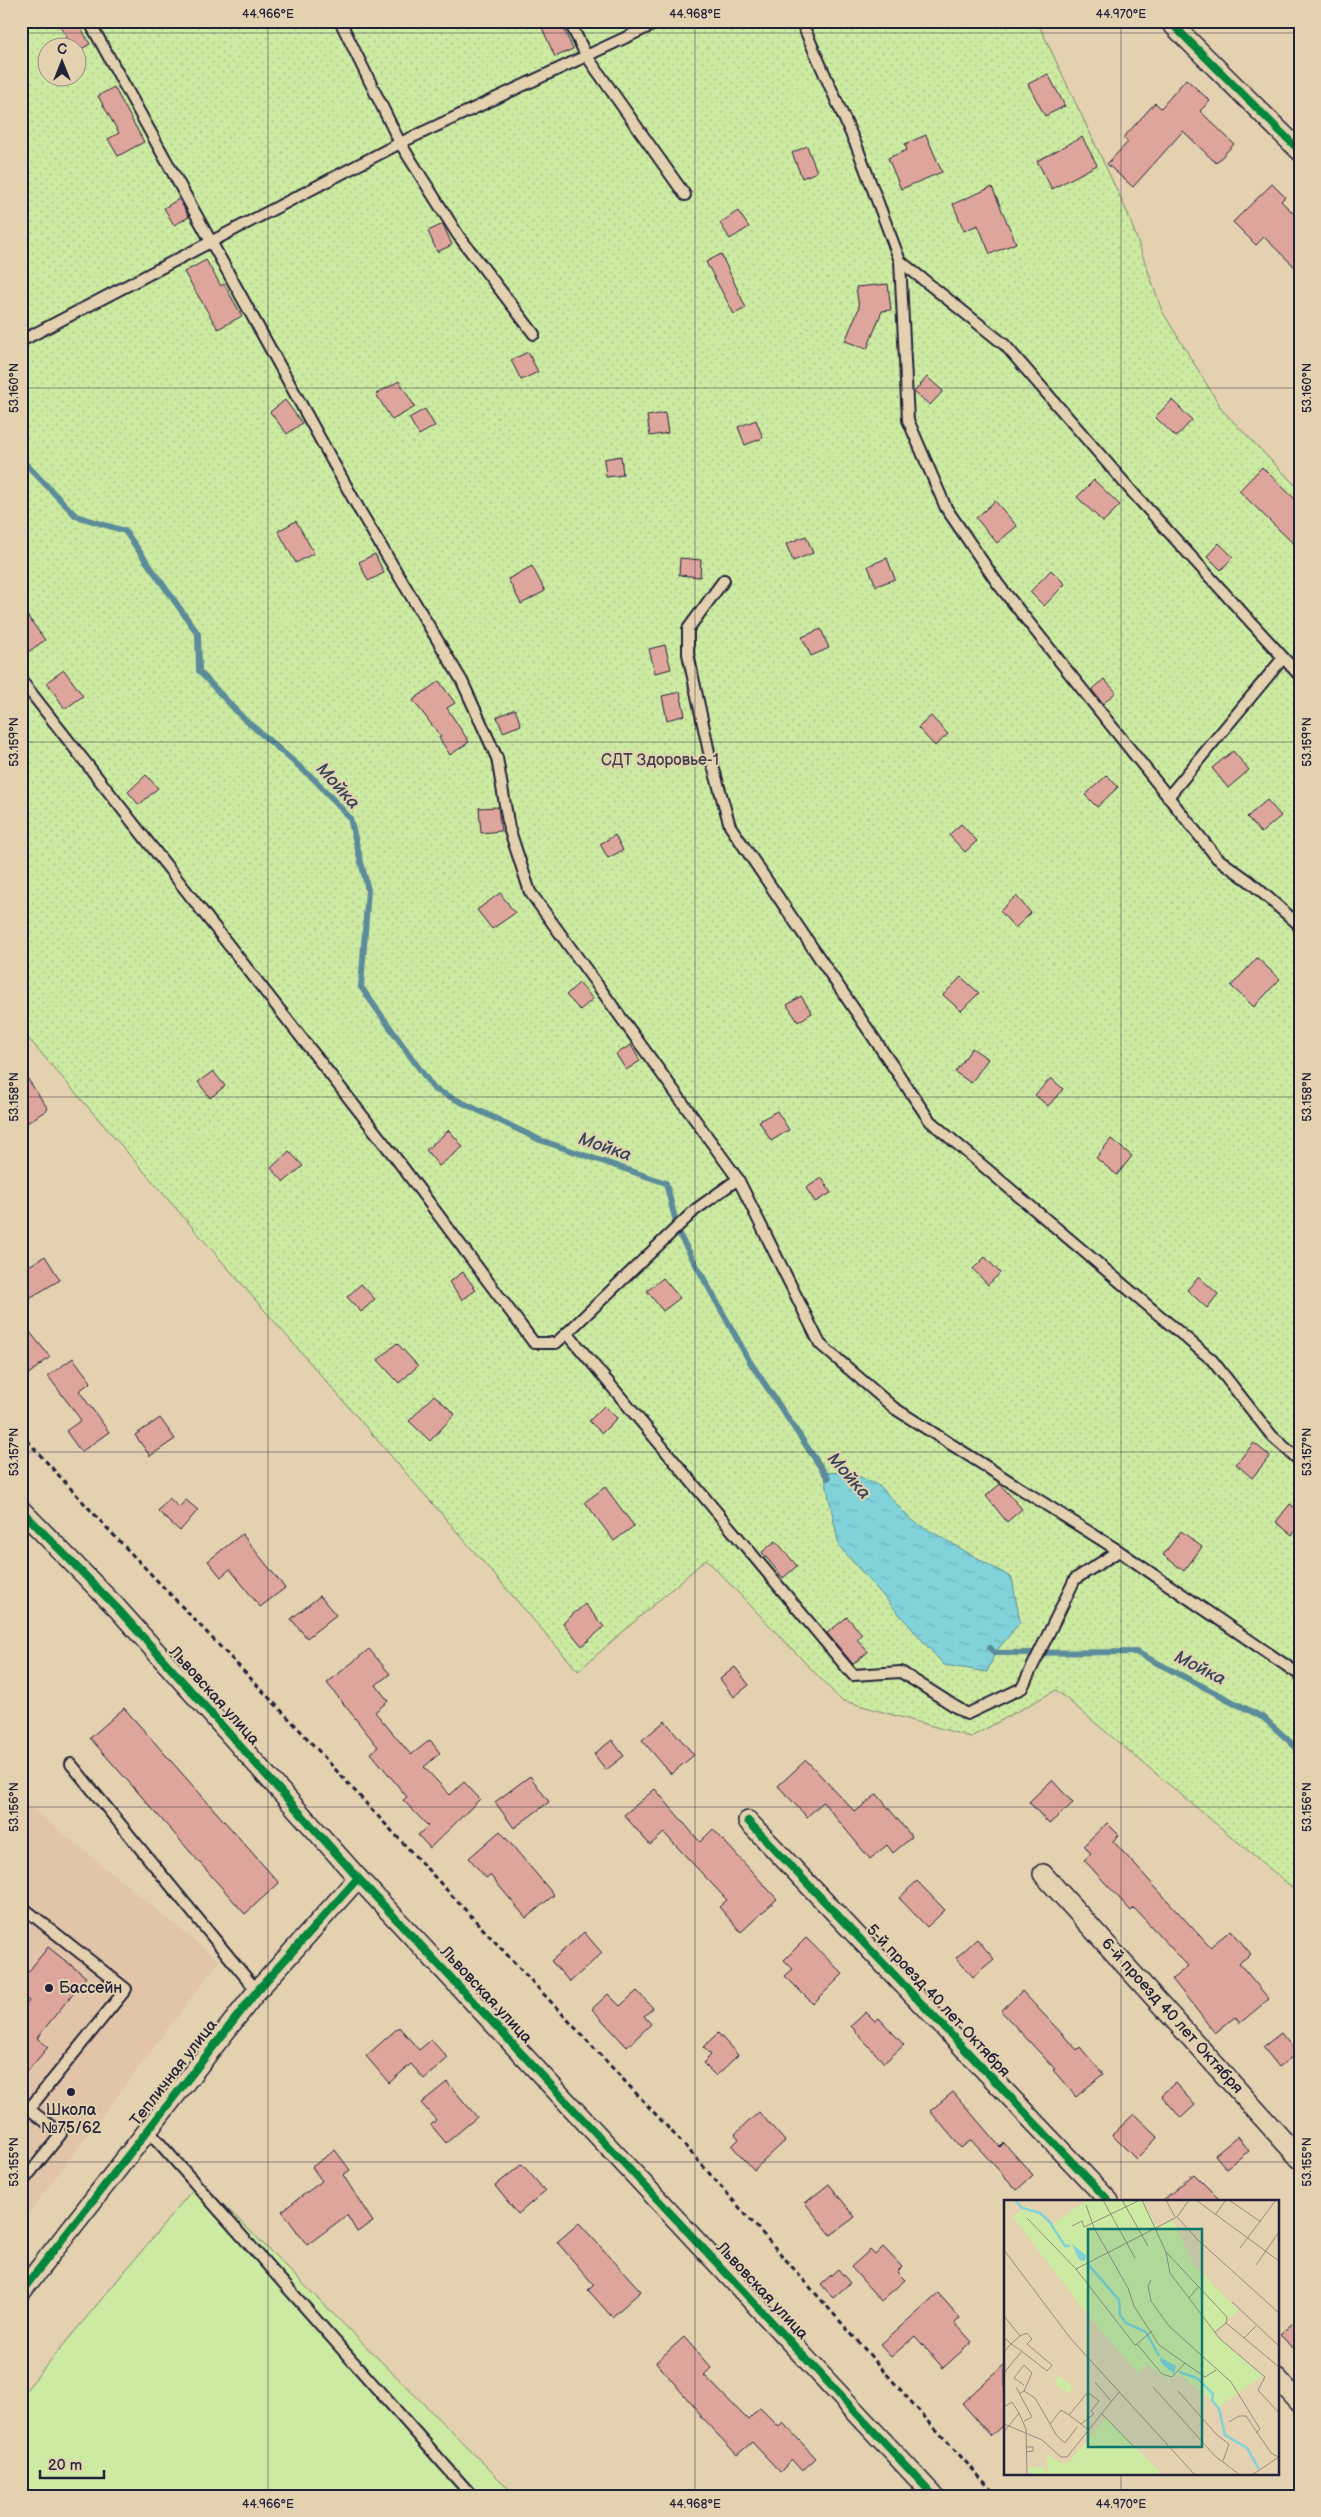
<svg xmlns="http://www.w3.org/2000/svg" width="1321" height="2517" font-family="'Balsamiq Sans',sans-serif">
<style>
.built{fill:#e2c4a9}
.grass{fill:#cdeaa2;stroke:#78866e}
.garden{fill:url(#garden-dots);stroke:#78866e;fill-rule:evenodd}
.water{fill:url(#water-ripples);stroke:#5b8c9a}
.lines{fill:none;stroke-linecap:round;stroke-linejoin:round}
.stream{stroke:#5b8c9a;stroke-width:6}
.building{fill:#dea59c;stroke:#22223b}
.service-casing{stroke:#22223b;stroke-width:14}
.minor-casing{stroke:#22223b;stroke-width:22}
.path{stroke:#22223b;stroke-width:3;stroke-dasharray:5 4;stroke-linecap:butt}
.service{stroke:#e3d1af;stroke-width:10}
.minor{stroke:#e3d1af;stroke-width:19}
.cycleway-casing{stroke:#e3d1af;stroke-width:11}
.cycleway{stroke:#00873e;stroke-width:8}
.ticks{fill:none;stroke:#22223b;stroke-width:1;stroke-opacity:0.45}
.poi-dot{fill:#22223b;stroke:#e3d1af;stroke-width:2}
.labels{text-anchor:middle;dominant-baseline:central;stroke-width:4;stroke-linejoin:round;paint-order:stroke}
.park-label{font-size:16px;fill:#3c404a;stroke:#e3d1af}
.street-label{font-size:16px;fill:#22223b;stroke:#e3d1af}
.poi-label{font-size:16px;fill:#22223b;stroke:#e3d1af;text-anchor:start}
.water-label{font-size:18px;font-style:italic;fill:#35455b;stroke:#e3d1af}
.inset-river{fill:none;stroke:#81d2d9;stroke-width:2.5}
.inset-road{fill:none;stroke:#968b81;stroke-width:1}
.view{fill:#0f766e;fill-opacity:0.15;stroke:#0f766e;stroke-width:2.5}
.inset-edge{fill:none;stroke:#22223b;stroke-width:2.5}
.neatline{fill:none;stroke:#22223b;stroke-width:2}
.ticks-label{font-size:12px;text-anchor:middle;fill:#22223b}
</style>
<defs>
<pattern id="garden-dots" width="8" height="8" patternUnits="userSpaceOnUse" patternTransform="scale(1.25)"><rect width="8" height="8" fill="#cdeaa2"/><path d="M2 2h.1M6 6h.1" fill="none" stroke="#b0c88c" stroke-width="1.8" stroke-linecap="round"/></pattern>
<pattern id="water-ripples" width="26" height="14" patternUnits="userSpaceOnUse" patternTransform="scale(1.25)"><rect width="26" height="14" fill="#81d2d9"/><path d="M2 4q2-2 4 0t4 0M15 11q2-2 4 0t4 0" fill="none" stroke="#6fb4bb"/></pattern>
</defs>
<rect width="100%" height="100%" fill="#e3d1af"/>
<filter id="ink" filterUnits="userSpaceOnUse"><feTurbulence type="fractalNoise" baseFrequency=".02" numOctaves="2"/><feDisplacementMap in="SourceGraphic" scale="10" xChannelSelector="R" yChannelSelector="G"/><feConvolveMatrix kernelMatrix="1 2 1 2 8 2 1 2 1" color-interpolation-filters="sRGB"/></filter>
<g filter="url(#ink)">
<path class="built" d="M21 1799 219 1961 21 2223Z"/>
<path class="grass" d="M200 2181 516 2496H21V2396Z"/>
<path class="garden" d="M21 21H1037L1128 214 1162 311 1223 411 1300 490V1894L1056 1690 971 1737 841 1700 706 1559 578 1671 21 1030ZM48 48H78V78H48Z"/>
<path class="water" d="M850 1472 881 1487 911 1520 1012 1578 1020 1622 995 1653 987 1672 944 1665 839 1546 824 1473Z"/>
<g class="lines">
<g class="stream">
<path d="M21 459 76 516 125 531 198 634 199 671 243 718 315 780 350 818 368 890 361 987 434 1089 540 1140 666 1183 679 1234 750 1362 828 1478"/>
<path d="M990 1648 995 1653 1136 1652 1264 1718 1300 1751"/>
</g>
</g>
<g class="building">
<path d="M57 21H77L90 44 78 51V48H73Z"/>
<path d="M539 21H560L573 49 555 57Z"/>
<path d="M1048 74 1065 106 1045 116 1028 84Z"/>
<path d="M1186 79 1210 101 1200 111 1234 144 1216 163 1183 131 1133 187 1107 164 1128 142 1123 138 1155 103 1161 108Z"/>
<path d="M114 87 144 142 118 156 108 139 119 133 98 96Z"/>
<path d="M926 135 942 172 901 189 888 158 907 150 905 144Z"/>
<path d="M1082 137 1097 165 1052 189 1037 161Z"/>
<path d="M807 146 817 172 802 178 792 153Z"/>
<path d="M1272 184 1285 197 1281 201 1300 220V272L1264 237 1256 245 1233 222Z"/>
<path d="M992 187 1016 243 990 254 978 225 964 231 953 204Z"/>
<path d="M179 199 189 217 174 225 164 208Z"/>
<path d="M738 211 749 227 730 239 720 223Z"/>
<path d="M443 224 452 245 437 252 428 231Z"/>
<path d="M721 254 746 308 734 314 706 262Z"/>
<path d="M206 260 221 286 224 284 242 316 218 329 184 272Z"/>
<path d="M888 284 891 310 882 311 867 349 845 341 859 308 856 287Z"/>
<path d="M528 352 538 372 521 380 511 360Z"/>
<path d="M927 377 943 391 930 405 914 392Z"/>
<path d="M399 381 415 407 392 420 376 394Z"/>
<path d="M285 400 302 423 287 434 270 412Z"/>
<path d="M1172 400 1192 420 1176 437 1155 417Z"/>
<path d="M425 409 435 426 419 435 409 418Z"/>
<path d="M665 413 668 433 650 436 647 416Z"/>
<path d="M756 420 763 438 745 445 738 427Z"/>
<path d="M621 456 623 475 606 477 604 459Z"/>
<path d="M1262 467 1300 504V550L1239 491Z"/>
<path d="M1094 480 1120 505 1103 522 1077 497Z"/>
<path d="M995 501 1017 526 997 543 976 518Z"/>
<path d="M296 521 314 553 296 563 278 531Z"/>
<path d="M806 536 813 553 793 561 786 544Z"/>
<path d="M1219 543 1233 557 1221 570 1207 556Z"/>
<path d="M375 554 384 573 368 581 359 562Z"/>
<path d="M680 558 701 560 700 577 679 575Z"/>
<path d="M887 558 895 579 876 586 868 566Z"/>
<path d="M532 566 545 591 521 604 508 579Z"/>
<path d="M1051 570 1065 584 1044 606 1030 592Z"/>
<path d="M21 607 45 640 28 652 21 643Z"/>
<path d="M821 629 829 648 811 656 802 637Z"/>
<path d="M665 645 671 669 655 673 649 649Z"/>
<path d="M64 670 83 696 65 709 47 682Z"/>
<path d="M1104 679 1116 692 1103 704 1092 690Z"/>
<path d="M439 681 455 703 447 708 469 742 450 755 439 738 441 737 413 700Z"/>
<path d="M680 692 685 715 667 720 662 696Z"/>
<path d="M515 709 521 725 503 732 497 717Z"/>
<path d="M931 716 948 734 935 746 918 728Z"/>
<path d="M1233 751 1249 770 1228 788 1212 768Z"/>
<path d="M146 775 158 788 139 805 128 792Z"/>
<path d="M1107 775 1118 787 1097 807 1085 795Z"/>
<path d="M1267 800 1281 816 1261 833 1247 817Z"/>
<path d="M498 807 501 831 481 833 479 808Z"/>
<path d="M961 824 977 841 965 852 949 835Z"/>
<path d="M615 835 623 850 608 858 600 844Z"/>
<path d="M500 893 515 913 492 929 477 910Z"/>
<path d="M1016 896 1031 913 1015 928 1000 911Z"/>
<path d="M1257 958 1280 979 1254 1007 1231 986Z"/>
<path d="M961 977 979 993 961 1011 943 995Z"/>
<path d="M579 983 593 999 580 1010 566 995Z"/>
<path d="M801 996 812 1013 798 1022 787 1005Z"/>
<path d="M631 1045 640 1061 626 1070 616 1054Z"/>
<path d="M972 1048 988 1059 971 1083 955 1072Z"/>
<path d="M21 1069 48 1109 21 1127Z"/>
<path d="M213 1071 225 1086 210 1098 198 1082Z"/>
<path d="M1051 1078 1063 1089 1048 1106 1035 1095Z"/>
<path d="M777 1111 789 1130 771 1141 759 1121Z"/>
<path d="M449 1130 463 1147 439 1166 426 1150Z"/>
<path d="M1111 1139 1132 1156 1117 1175 1096 1158Z"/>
<path d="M289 1151 303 1166 284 1182 271 1168Z"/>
<path d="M822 1178 831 1193 815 1202 806 1188Z"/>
<path d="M45 1256 60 1280 21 1303V1271Z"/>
<path d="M985 1257 1000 1273 988 1285 973 1269Z"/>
<path d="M463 1272 476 1290 462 1300 449 1282Z"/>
<path d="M1199 1277 1218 1294 1207 1308 1187 1290Z"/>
<path d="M663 1278 680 1298 663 1311 647 1291Z"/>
<path d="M361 1284 375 1299 361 1312 347 1297Z"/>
<path d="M21 1321 50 1357 21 1380Z"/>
<path d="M397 1343 418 1366 399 1383 378 1360Z"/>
<path d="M73 1358 91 1382 79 1391 109 1432 81 1452 66 1431 81 1420 48 1376Z"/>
<path d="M434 1395 455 1414 430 1441 409 1421Z"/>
<path d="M604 1406 617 1418 602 1433 589 1421Z"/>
<path d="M160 1418 175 1439 150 1456 135 1435Z"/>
<path d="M1254 1443 1270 1456 1252 1478 1236 1464Z"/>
<path d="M1000 1484 1022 1509 1007 1522 986 1496Z"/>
<path d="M605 1487 634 1526 614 1541 585 1502Z"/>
<path d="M169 1498 179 1507 186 1500 198 1510 180 1531 158 1511Z"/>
<path d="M1290 1504 1300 1511V1526L1292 1535 1276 1522Z"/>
<path d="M1181 1531 1202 1547 1184 1571 1163 1555Z"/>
<path d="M242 1534 285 1588 260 1607 230 1569 221 1577 208 1561Z"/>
<path d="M776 1541 797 1566 783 1578 762 1552Z"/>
<path d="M320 1596 336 1615 307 1638 291 1619Z"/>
<path d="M585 1604 604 1627 582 1646 563 1623Z"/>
<path d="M847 1617 862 1634 857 1639 868 1652 853 1664 827 1633Z"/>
<path d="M369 1649 390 1674 376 1685 388 1701 375 1712 411 1755 430 1740 440 1753 424 1767 450 1795 464 1782 480 1799 430 1848 418 1835 428 1826 403 1800 407 1797 371 1753 378 1747 327 1683Z"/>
<path d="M735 1667 749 1685 734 1697 720 1679Z"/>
<path d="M124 1708 279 1883 245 1914 90 1738Z"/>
<path d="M665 1721 694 1755 671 1774 642 1740Z"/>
<path d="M612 1740 624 1756 606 1770 594 1754Z"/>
<path d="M806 1760 855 1812 877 1794 912 1837 893 1853 887 1845 870 1859 823 1802 807 1817 778 1786Z"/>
<path d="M530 1776 549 1802 514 1828 495 1802Z"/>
<path d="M1052 1780 1073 1803 1049 1824 1029 1802Z"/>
<path d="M655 1789 700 1842 713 1829 777 1899 741 1932 719 1907 727 1900 664 1833 650 1845 624 1815Z"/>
<path d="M1107 1823 1119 1835 1113 1841 1210 1947 1231 1930 1251 1954 1239 1963 1269 1999 1240 2023 1235 2017 1215 2033 1172 1979 1188 1966 1134 1908 1131 1911 1084 1860 1091 1854 1084 1845Z"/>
<path d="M500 1831 554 1895 526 1918 490 1875 486 1878 469 1858Z"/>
<path d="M917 1881 945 1910 927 1927 899 1898Z"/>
<path d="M584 1932 602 1953 570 1982 551 1961Z"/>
<path d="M806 1938 843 1974 813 2004 785 1976 793 1969 784 1960Z"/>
<path d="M977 1939 994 1959 973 1977 956 1958Z"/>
<path d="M48 1947 86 1977 37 2038 48 2047 21 2079V2011L29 2001 21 1995V1981Z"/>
<path d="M637 1991 653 2008 644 2016 651 2024 627 2047 592 2009 608 1994 620 2006Z"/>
<path d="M1022 1991 1077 2050 1080 2047 1103 2074 1076 2097 1053 2070 1055 2069 1001 2011Z"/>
<path d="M866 2012 875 2021 879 2018 904 2045 884 2063 851 2026Z"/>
<path d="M399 2027 419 2050 431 2040 448 2058 424 2079 411 2064 389 2083 366 2056Z"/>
<path d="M718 2033 738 2055 716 2076 703 2063 711 2055 703 2047Z"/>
<path d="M1281 2033 1297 2053 1279 2067 1263 2047Z"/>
<path d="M447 2082 477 2117 446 2143 431 2125 436 2120 421 2103Z"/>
<path d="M1175 2083 1195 2105 1181 2118 1161 2095Z"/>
<path d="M953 2092 1000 2147 1004 2143 1033 2175 1017 2190 971 2140 961 2148 930 2111Z"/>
<path d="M759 2112 785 2141 754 2170 732 2146 739 2139 735 2134Z"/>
<path d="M1134 2114 1158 2137 1136 2159 1112 2135Z"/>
<path d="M1238 2136 1249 2151 1226 2168 1215 2155Z"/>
<path d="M335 2150 350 2170 343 2175 373 2222 357 2232 347 2215 307 2245 282 2211 322 2181 312 2167Z"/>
<path d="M522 2164 545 2191 518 2214 495 2186Z"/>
<path d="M1194 2174 1221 2201H1162Z"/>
<path d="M829 2184 855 2217 831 2235 805 2203Z"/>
<path d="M579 2223 641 2291 612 2317 588 2290 594 2285 557 2242Z"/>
<path d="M883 2247 902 2267 897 2272 905 2280 881 2301 851 2267 870 2250 875 2255Z"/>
<path d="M838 2269 850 2283 833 2298 821 2284Z"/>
<path d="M938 2293 960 2318 955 2323 972 2342 943 2368 915 2336 891 2357 880 2345Z"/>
<path d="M1300 2317V2357L1280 2334Z"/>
<path d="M684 2337 711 2368 704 2375 748 2420 760 2408 779 2427 783 2423 816 2458 802 2471 792 2460 780 2472 752 2442 737 2455 700 2416 701 2415 656 2362Z"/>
<path d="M1005 2364V2423L991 2436 962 2403Z"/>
</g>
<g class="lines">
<g class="service-casing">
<g id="service">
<path d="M89 21 360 511 462 681 497 758 509 828 530 892 738 1179 820 1344 894 1408 1119 1551 1300 1675"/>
<path d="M340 21 400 143 458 235 534 334"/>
<path d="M569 21 586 55 685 195"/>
<path d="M801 21 857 147 900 261 908 420 946 508 998 584 1217 858 1249 881 1297 923 1300 929"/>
<path d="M900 261 1005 345 1135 495 1300 676"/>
<path d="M21 341 400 143 661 21"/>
<path d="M724 580 688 629V654L709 752 730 826 930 1121 1212 1360 1272 1436 1300 1461"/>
<path d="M21 680 398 1161 534 1343H556L567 1333"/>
<path d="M1168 797 1283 658"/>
<path d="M738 1179 695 1210 567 1333 853 1675 901 1672 967 1714 1022 1688 1075 1579 1119 1551"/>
<path d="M71 1764 257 1991"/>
<path d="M21 1906 126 1989 29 2109 61 2134 21 2184"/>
<path d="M147 2129 472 2496"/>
</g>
</g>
<g class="minor-casing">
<g id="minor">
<path d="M1169 21 1300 151"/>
<path d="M21 1510 117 1608 358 1878 934 2496"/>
<path d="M748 1821 1109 2201"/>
<path d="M1043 1874 1300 2159"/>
<path d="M21 2292 257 1991 358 1878"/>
<path d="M1277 2378 1300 2403"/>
</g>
</g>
<path class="path" d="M21 1434 105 1526 297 1727 363 1800 687 2148 921 2413 997 2496"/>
<use href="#service" class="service"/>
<use href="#minor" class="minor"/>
<g class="cycleway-casing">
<g id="cycleway">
<path d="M1169 21 1300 151"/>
<path d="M21 1510 117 1608 358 1878 934 2496"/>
<path d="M748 1821 1109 2201"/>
<path d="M21 2292 257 1991 358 1878"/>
</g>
</g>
<use href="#cycleway" class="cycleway"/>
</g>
</g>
<path class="ticks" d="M268 21V2496M695 21V2496M1121 21V2201M21 33H1300M21 388H1300M21 742H1300M21 1097H1300M21 1452H1300M21 1807H1300M21 2162H1300M1121 2473V2496"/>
<g class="poi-dot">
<circle cx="49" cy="1988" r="5"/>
<circle cx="71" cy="2092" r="5"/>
</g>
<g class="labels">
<g class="park-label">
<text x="660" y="760">СДТ Здоровье-1</text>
</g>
<g class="street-label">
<text transform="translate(214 1696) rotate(48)">Львовская улица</text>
<text transform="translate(486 1995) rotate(47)">Львовская улица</text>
<text transform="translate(938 2001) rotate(47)">5-й проезд 40 лет Октября</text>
<text transform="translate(1172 2016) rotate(48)">6-й проезд 40 лет Октября</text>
<text transform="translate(174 2073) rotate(-52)">Тепличная улица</text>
<text transform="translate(762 2291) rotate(47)">Львовская улица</text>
</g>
<g class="poi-label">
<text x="59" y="1988">Бассейн</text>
<text x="71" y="2110" text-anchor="middle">Школа<tspan x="71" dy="18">№75/62</tspan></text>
</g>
<g class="water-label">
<text transform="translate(338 786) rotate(48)">Мойка</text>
<text transform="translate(605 1147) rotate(19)">Мойка</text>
<text transform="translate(849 1476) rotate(49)">Мойка</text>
<text transform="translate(1200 1668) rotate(27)">Мойка</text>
</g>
</g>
<g transform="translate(1004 2200)">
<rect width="275" height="275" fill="#e3d1af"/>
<path d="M55 176 70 187 65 194 50 183ZM102 218 156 272 151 275H44L42 253 57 263 66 261Z" fill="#cdeaa2"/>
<path d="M25 267H41L42 275H25Z" fill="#cdeaa2"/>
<path d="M83 0H139L152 27 169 21 190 65 234 110 210 133 259 176 214 207 176 175 168 179 157 176 145 164 134 174 87 119 8 16 25 6 47 25Z" fill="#cdeaa2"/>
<path d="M68 44 82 55 81 61 75 60ZM156 157 172 166 170 174 157 163Z" fill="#81d2d9"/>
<path class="inset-river" d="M11 0 18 8 36 13 45 21 61 46H66M83 63 115 100 116 115 122 123 142 132 155 156M175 172 193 178 209 194 208 200 215 209 221 235 243 248 255 269"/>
<path class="inset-road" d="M99 0 131 58M118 0 144 46M138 0 162 52 166 73 216 139 261 177 254 190 275 213M162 0 171 17M192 0 275 61M225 0 257 22M82 5 90 28 124 88 130 106 155 145 201 177 212 170M211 15 222 0M173 17 193 39 275 113M23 18 72 69 131 145 133 144M68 26 78 21 80 27 136 0M236 48 272 0M0 50 67 139 191 275M162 52 223 117 222 123 211 132M252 65 275 32M72 69 173 17 185 0M147 80 144 86 147 101 165 126 227 182 256 229 252 233M185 98 195 86M228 102 275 146M0 116 16 136M222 123 275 167M148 131 133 144 158 174 168 177 181 163M240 138 252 126M0 140 2 139 7 144 16 150 43 171 48 165 23 144 28 139 23 133 16 136 7 144 0 152M0 173 18 151M91 182 107 201M12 187 28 217 20 221M149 187 211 256 236 275M20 191 28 173 20 165 10 178 20 185M174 191 213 235 225 244 219 261M15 194 20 191 31 198 53 236 61 243 73 227M0 207 8 202 15 213M97 213 130 247M225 222 235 216H242L267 253 274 257M0 224 38 240 57 257H63L115 192M46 224 57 210 65 215M77 224 90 214 87 211 95 201 84 192 65 215 77 224 82 228 84 230M0 232 15 213 22 229 23 275M22 247H29V251L22 252M248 275 275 257"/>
<path class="view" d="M84 29H198V247H84Z"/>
<rect width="275" height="275" class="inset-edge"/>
</g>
<rect width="1321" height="2517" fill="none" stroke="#e3d1af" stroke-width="55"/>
<g transform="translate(62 62)"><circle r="24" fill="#e3d1af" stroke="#968b81"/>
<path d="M0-4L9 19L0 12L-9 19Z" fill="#22223b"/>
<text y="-8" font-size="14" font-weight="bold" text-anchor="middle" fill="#22223b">С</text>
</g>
<path d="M40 2470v8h64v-8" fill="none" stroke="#22223b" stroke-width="2.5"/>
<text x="48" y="2470" font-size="15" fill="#22223b" stroke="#e3d1af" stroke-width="4" paint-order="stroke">20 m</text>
<rect x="28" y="28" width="1266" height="2462" class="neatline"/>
<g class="ticks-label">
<text x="268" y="18">44.966°E</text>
<text x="695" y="18">44.968°E</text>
<text x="1121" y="18">44.970°E</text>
<text transform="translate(14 388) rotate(-90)" y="4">53.160°N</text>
<text transform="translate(1307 388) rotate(-90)" y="4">53.160°N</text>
<text transform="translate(14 742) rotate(-90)" y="4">53.159°N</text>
<text transform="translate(1307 742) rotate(-90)" y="4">53.159°N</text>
<text transform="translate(14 1097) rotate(-90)" y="4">53.158°N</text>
<text transform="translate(1307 1097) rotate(-90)" y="4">53.158°N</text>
<text transform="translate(14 1452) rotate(-90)" y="4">53.157°N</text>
<text transform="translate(1307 1452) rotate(-90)" y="4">53.157°N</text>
<text transform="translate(14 1807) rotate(-90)" y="4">53.156°N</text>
<text transform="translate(1307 1807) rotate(-90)" y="4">53.156°N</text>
<text transform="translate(14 2162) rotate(-90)" y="4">53.155°N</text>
<text transform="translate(1307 2162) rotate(-90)" y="4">53.155°N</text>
<text x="268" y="2508">44.966°E</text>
<text x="695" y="2508">44.968°E</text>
<text x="1121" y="2508">44.970°E</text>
</g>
</svg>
